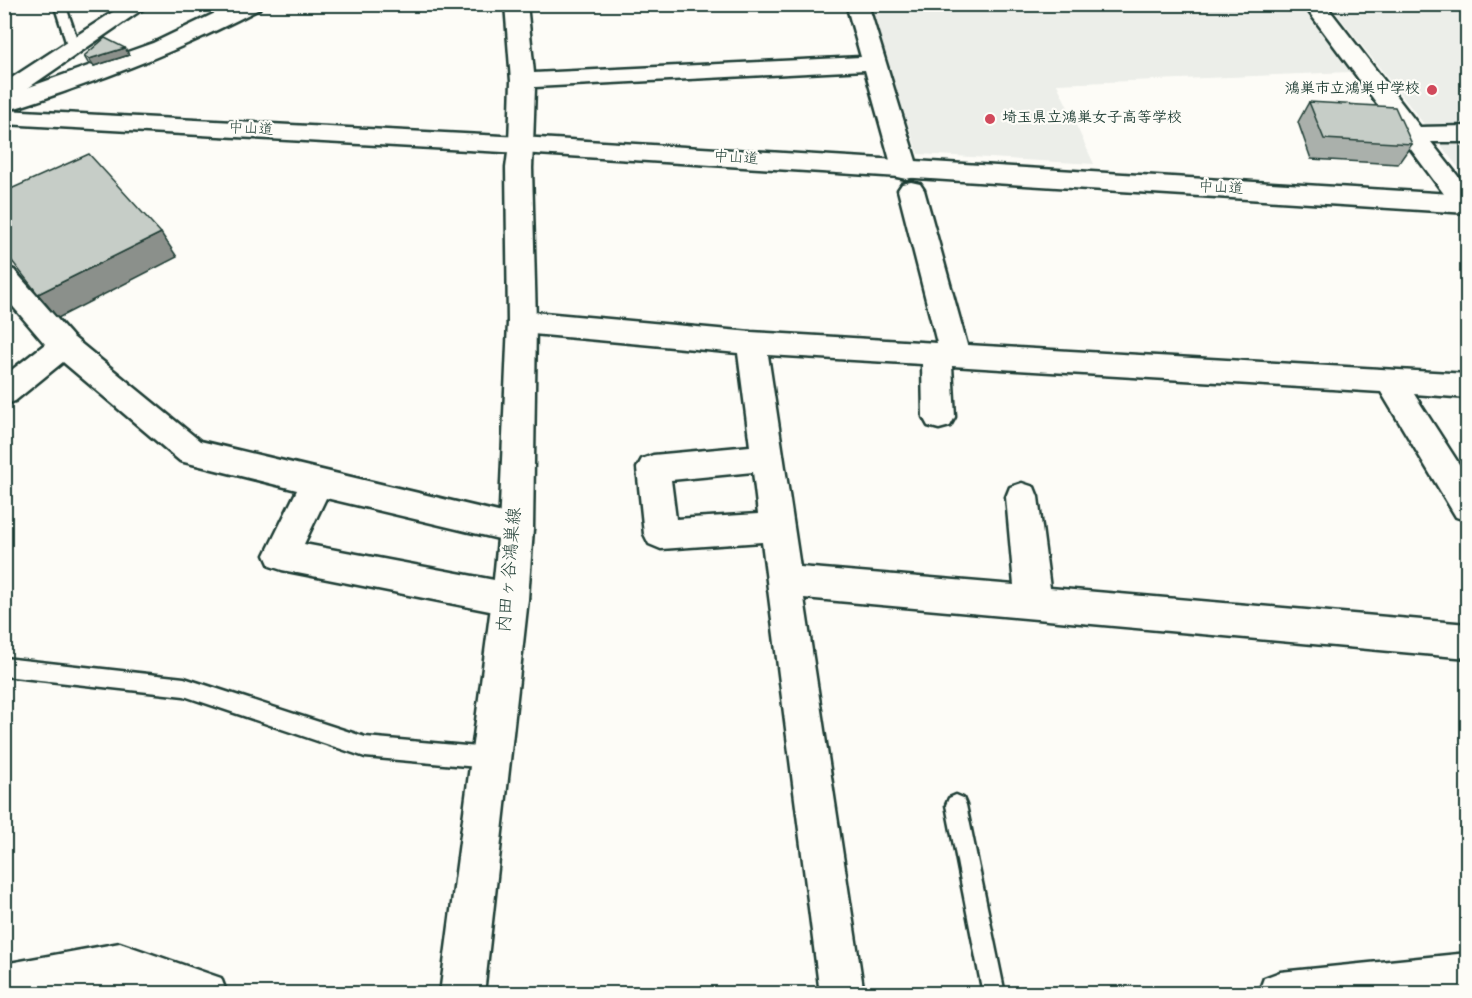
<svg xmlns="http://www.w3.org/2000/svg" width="1472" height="998" font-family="'Gochi Hand','Klee One',sans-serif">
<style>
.built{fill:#eceee9}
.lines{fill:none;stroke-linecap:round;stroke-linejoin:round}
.lane-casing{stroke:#1f3d34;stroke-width:5}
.street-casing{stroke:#1f3d34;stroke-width:5}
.secondary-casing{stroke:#1f3d34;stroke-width:5}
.primary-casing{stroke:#1f3d34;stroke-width:5}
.highway-casing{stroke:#1f3d34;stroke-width:5}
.lane{fill:#fdfcf7;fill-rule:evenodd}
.street{fill:#fdfcf7;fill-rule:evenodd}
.secondary{fill:#fdfcf7;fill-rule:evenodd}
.primary{fill:#fdfcf7;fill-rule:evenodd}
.highway{fill:#fdfcf7;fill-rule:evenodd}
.wall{fill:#aab0ab;stroke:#1f3d34;stroke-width:1.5}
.shaded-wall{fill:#8b908b;stroke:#1f3d34;stroke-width:1.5}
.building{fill:#c6cdc7;stroke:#1f3d34;stroke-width:1.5}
.poi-dot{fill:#d1495b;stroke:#fdfcf7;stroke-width:2}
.labels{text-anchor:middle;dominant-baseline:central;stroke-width:4.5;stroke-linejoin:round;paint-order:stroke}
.far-poi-label{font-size:15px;font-weight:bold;fill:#1f3d34;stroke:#fdfcf7;text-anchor:end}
.far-street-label{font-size:15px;fill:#1f3d34;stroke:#fdfcf7}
.street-label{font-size:18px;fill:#1f3d34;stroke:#fdfcf7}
</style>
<rect width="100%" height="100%" fill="#fdfcf7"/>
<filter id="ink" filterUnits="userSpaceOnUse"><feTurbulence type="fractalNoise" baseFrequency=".0167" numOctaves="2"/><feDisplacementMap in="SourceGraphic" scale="12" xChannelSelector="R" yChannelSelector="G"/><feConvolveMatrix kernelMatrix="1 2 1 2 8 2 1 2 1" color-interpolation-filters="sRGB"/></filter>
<g filter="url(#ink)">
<g class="built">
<path d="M868 5H1300L1350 72 1057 84 1094 164 918 154Z"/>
<path d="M1330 5H1467V177L1465 176Z"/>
</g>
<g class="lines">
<g class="lane-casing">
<g id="lane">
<path d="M54 4H65L80 48 78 50 74 51 68 48Z"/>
<path d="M4 658 184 678 365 737 489 748 496 751 499 758 496 765 489 768 365 757 184 696 4 676Z"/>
<path d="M956 795 963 798 966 805 1005 994H983L946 805 949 798Z"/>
</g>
</g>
<g class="street-casing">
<g id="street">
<path d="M234 4H261L259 9C202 39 143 64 83 85 57 94 31 104 4 111V96L153 43Z"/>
<path d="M505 4H527L534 73 861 57 846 4H868L919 171 915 177 906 179 897 177 893 171 865 70 535 87 533 145 530 151 521 153 512 151 509 145 511 81Z"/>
<path d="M1303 4H1325L1420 127 1468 126V142H1431L1468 189V212L1456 210Z"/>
<path d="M911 182 920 184 924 190 967 345 1468 374V398L1414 394 1468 478V521L1456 517 1381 392 952 366 955 417 950 426 939 429 928 426 923 417 922 364 768 355 800 567 1014 585 1006 497 1010 487 1022 483 1034 487 1038 497 1050 588 1468 624V658L804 598 864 994H820L762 542 661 549 649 544 644 534 637 468 642 459 653 455 750 446 738 353 522 333 512 330 508 322 512 314 522 311 751 332 937 343 898 190 902 184ZM753 472 758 514 676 519 671 480Z"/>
<path d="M4 267 14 270 73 337 200 441 528 519 533 529 528 539 516 543 326 498 304 544 510 583 522 588 528 599 522 610 510 615 282 570 270 566 265 555 297 490 180 461 63 362 15 401 4 405V376L45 344 4 296Z"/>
<path d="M120 943 221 978 227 994H139L120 987 84 994H4V964Z"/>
<path d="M1468 953V994H1258L1264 978 1280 972Z"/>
</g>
</g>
<g class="secondary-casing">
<path id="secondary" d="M521 137 530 139 533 145 532 168 536 322 533 529 528 599 484 994H440L492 599 499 529 508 322 506 168 509 145 512 139Z"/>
</g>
<g class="primary-casing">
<path id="primary" d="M125 4H150L12 99 4 101V83Z"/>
</g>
<g class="highway-casing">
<path id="highway" d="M4 110 521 137 1468 195V213L521 153 4 124Z"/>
</g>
<use href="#lane" class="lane"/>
<use href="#street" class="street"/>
<use href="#secondary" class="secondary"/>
<use href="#primary" class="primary"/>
<use href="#highway" class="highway"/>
</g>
<g class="wall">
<path d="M125 48 129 55 94 66 88 63 84 56Z"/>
<path d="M1309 102 1412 144 1398 164 1311 159 1298 122Z"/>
</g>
<g class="shaded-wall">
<path d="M125 48 129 55 94 66 89 59Z"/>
<path d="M161 233 177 257 58 318 38 294Z"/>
</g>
<g class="building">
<path d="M105 38 125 48 89 59 84 56Z"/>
<path d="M1309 102 1395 107 1412 144 1324 139Z"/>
<path d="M89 154 161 233 38 294 4 251V192Z"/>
</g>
</g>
<g class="poi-dot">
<circle cx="1432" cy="90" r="6"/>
<circle cx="990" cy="119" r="6"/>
</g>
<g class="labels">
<g class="far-poi-label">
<text x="1420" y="90">鴻巣市立鴻巣中学校</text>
<text x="1002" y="119" text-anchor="start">埼玉県立鴻巣女子高等学校</text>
</g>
<g class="far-street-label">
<text transform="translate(251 130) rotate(3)">中山道</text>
<text transform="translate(736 159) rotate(4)">中山道</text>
<text transform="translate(1221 189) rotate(3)">中山道</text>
</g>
<g class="street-label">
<text transform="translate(511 570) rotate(-85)">内田ヶ谷鴻巣線</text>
</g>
</g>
<rect width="1472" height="998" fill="none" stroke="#fdfcf7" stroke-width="24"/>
<rect x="12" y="12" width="1448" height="974" fill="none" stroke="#1f3d34" stroke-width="2" filter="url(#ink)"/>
</svg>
